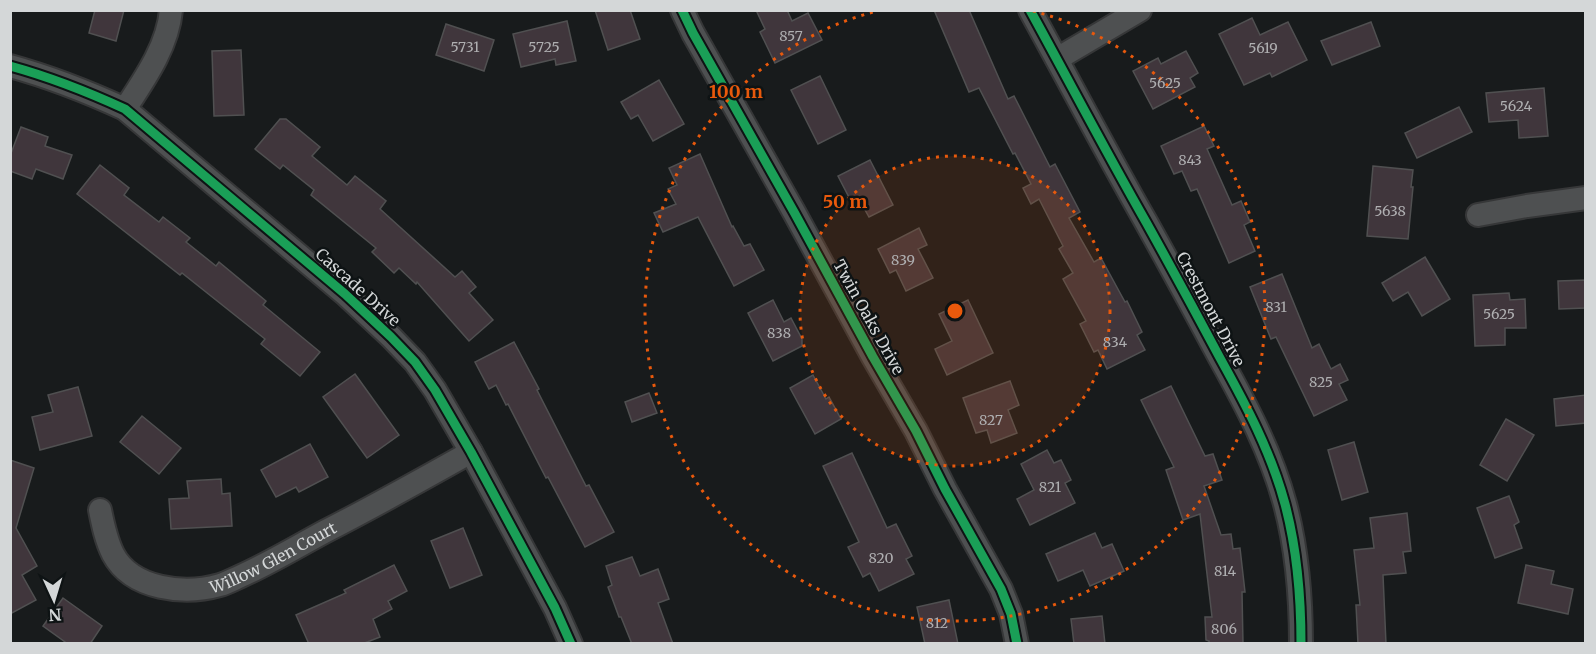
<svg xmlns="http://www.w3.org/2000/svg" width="1596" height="654" font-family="Merriweather,serif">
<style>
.building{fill:#40363c;stroke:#505051;stroke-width:1.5}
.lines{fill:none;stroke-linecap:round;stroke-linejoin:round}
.street-casing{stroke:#363738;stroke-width:26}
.street{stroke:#4e5051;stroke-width:22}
.cycleway-casing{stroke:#0e1314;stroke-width:13}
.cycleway{stroke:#1a9f57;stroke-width:9}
.ring{fill:none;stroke:#e8590c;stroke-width:3;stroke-dasharray:3 6}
.labels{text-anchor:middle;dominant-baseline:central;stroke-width:5;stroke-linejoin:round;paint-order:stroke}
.number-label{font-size:14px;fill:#afafb1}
.street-label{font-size:16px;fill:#d4d7d8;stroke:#0e1314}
.centre{fill:#e8590c;stroke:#0e1314;stroke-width:3}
.ring-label{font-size:18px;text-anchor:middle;font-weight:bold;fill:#e8590c;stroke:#0e1314;stroke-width:5;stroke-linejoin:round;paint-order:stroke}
</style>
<rect width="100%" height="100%" fill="#181b1c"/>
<g class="building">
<path d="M95 10H124L116 41 89 33Z"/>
<path d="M595 10H630L640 39 608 50Z"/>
<path d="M756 10H787L792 21 808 13 822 40 775 63 760 32 765 29Z"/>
<path d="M934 10H969L1008 99 1014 96 1050 167 1055 164 1080 212 1069 218 1094 262 1101 258 1125 302 1127 301 1142 332 1137 335 1145 350 1107 369 1098 350 1094 352 1080 324 1086 321 1063 279 1073 273 1059 249 1063 246 1039 199 1031 204 1023 188 1031 184 1015 153 1013 154 979 88 969 92Z"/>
<path d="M1252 18 1260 35 1288 22 1307 60 1272 77 1270 73 1244 85 1219 34Z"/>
<path d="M567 21 576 61 556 65 555 59 521 67 513 34Z"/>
<path d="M1371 22 1380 46 1332 65 1321 41Z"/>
<path d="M446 24 494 40 484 71 436 55Z"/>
<path d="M241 50 244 115 214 116 212 51Z"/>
<path d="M1186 51 1198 73 1190 78 1195 87 1153 109 1133 71 1158 58 1161 64Z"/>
<path d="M820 76 846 130 818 144 791 90Z"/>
<path d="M659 80 684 124 653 141 638 115 631 119 621 102Z"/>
<path d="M1544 88 1548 136 1519 138 1518 120 1489 122 1486 93Z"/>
<path d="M1459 107 1472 132 1417 158 1405 133Z"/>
<path d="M280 119H286L320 147 312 156 347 185 355 176 386 201 380 209 455 277 462 271 476 287 469 293 493 320 469 341 417 282 416 284 399 268 394 273 372 252 376 248 311 195 314 190 283 165 280 169 255 149Z"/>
<path d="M1204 126 1214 146 1207 149 1232 205 1241 201 1250 222 1244 225 1255 251 1229 263 1197 189 1191 191 1182 171 1174 174 1161 146Z"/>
<path d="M21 127 48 137 45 146 72 155 63 179 36 169 32 179 10 171V156Z"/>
<path d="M700 154 732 227 733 226 744 246 750 244 764 270 734 286 698 217 663 232 654 213 676 204 668 189 677 185 669 168Z"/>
<path d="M870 160 893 205 869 217 860 201 853 205 838 176Z"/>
<path d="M100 165 129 188 124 195 159 222 163 217 190 238 186 242 216 266 219 262 266 301 263 305 320 352 300 376 261 344 265 339 182 273 180 275 77 194Z"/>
<path d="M1373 166 1413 170 1411 187H1413L1408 239 1367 236Z"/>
<path d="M919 228 927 245 918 249 933 278 906 291 896 270 890 273 878 249Z"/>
<path d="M1425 257 1450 299 1422 316 1408 292 1393 301 1382 283Z"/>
<path d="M1282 274 1312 348 1319 344 1331 369 1340 364 1348 380 1339 384 1347 400 1314 416 1276 337 1271 339 1250 287Z"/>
<path d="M1586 280V308L1559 309 1558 281Z"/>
<path d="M1509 293 1510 300 1525 299 1526 328H1505V345L1475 346 1473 295Z"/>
<path d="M773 300 784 322 791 318 802 339V346L773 361 748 313Z"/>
<path d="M968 300 993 353 947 375 935 349 952 341 939 314Z"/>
<path d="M514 342 539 389 537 390 586 486 589 485 614 532 585 547 548 477 546 478 508 404 506 405 496 385 489 389 475 362Z"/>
<path d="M355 374 399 435 367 458 323 397Z"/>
<path d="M813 375 826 399 829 397 841 419 815 434 790 388Z"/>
<path d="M1010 381 1019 405 1008 410 1017 433 991 443 987 430 976 433 963 398Z"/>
<path d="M1171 386 1205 456 1213 454 1222 480 1204 486 1221 535 1231 534 1233 549 1240 548 1245 592H1242L1243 644H1209V641L1206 640 1205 617H1212L1200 514 1183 520 1166 470 1174 467 1141 400Z"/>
<path d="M78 387 92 436 40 450 32 417 53 412 48 395Z"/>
<path d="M649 393 657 413 632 422 625 402Z"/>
<path d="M1586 395V423L1556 426 1554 399Z"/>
<path d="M142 416 181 448 159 474 120 442Z"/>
<path d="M1506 419 1534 435 1507 481 1480 465Z"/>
<path d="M1354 442 1368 492 1342 500 1328 450Z"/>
<path d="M310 444 328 477 299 492 296 487 276 497 261 470Z"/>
<path d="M1047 450 1054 463 1061 460 1071 480 1065 483 1075 503 1030 525 1017 499 1034 490 1021 464Z"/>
<path d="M852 453 887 528 896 524 912 556 906 559 914 574 879 591 870 573 863 577 848 547 859 542 823 466Z"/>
<path d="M10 460 34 468 16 528 37 566 22 575 36 600 10 614Z"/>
<path d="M221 479 222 494 230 493 232 526 171 529 169 499 189 498 187 481Z"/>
<path d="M1509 496 1519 522 1514 525 1522 548 1495 558 1477 508Z"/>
<path d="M1407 513 1411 551 1403 552 1406 573 1383 575 1386 644H1358L1356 605H1360L1354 550 1374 548 1370 518Z"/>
<path d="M463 528 482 575 450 588 431 541Z"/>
<path d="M1095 533 1102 548 1112 544 1124 571 1090 586 1083 570 1058 581 1046 554Z"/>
<path d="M632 557 640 576 658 569 669 599 658 603 673 644H632L621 617H619L608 587 612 585 606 566Z"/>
<path d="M394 565 407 591 388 601 392 609 373 619 380 637 362 644H309L296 615 346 593 344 590Z"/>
<path d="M1526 565 1554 571 1551 584 1573 589 1568 614 1518 603Z"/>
<path d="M63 598 102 626 90 644H68L43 626Z"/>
<path d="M949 600 958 644H925L917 607Z"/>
<path d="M1102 616 1105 644H1074L1071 619Z"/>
</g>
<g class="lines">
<g class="street-casing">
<g id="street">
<path d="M682 10 693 33 794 212 873 357 916 431 945 489 1001 589 1011 614 1017 644"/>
<path d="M1030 10C1069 81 1106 152 1146 222 1171 267 1196 313 1220 358 1246 405 1271 452 1285 504 1297 549 1301 596 1301 644"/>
<path d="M1057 59 1140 10"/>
<path d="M10 66C50 77 88 92 125 109L345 294 391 337 415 362 435 390 471 452 555 608 571 644"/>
<path d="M125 109C144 80 168 46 171 10"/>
<path d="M1478 215 1527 206 1586 198"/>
<path id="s1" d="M100 510C103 525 106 540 113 554 132 590 185 595 220 585 227 583 234 579 241 576 270 563 298 546 326 531 375 506 423 479 471 452"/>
</g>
</g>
<use href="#street" class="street"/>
<g class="cycleway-casing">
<g id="cycleway">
<path d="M682 10 693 33 794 212 873 357 916 431 945 489 1001 589 1011 614 1017 644"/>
<path d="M1030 10C1069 81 1106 152 1146 222 1171 267 1196 313 1220 358 1246 405 1271 452 1285 504 1297 549 1301 596 1301 644"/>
<path d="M10 66C50 77 88 92 125 109L345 294 391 337 415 362 435 390 471 452 555 608 571 644"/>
</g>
</g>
<use href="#cycleway" class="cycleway"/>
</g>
<circle cx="955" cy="311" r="155" fill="#e8590c" fill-opacity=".12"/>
<g class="ring">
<circle cx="955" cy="311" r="155"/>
<path d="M1033 11A310 310 0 1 1 877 11"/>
</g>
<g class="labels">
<g class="number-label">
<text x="791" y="36">857</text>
<text x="465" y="47">5731</text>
<text x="544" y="47">5725</text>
<text x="1263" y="48">5619</text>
<text x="1165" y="83">5625</text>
<text x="1516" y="106">5624</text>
<text x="1190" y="160">843</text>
<text x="1390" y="211">5638</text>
<text x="903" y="260">839</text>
<text x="1276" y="307">831</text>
<text x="1499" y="314">5625</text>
<text x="779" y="333">838</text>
<text x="1115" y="342">834</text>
<text x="1321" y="382">825</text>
<text x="991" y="420">827</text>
<text x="1050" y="487">821</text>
<text x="881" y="558">820</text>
<text x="1225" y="571">814</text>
<text x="937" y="623">812</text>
<text x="1224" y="629">806</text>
</g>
<g class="street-label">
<text transform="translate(358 287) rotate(42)">Cascade Drive</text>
<text transform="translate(1211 309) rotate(62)">Crestmont Drive</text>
<text transform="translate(869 317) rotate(61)">Twin Oaks Drive</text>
<text stroke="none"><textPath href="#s1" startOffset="225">Willow Glen Court</textPath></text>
</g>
</g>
<circle cx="955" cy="311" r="9" class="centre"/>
<g class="ring-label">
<text x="736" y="98">100 m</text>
<text x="845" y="208">50 m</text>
</g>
<rect width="1596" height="654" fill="none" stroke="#d4d7d8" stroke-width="24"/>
<g transform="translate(54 600) rotate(176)" stroke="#0e1314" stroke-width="4.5" paint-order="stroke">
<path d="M0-4.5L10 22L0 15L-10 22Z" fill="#d4d7d8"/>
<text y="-9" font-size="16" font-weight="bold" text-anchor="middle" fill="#d4d7d8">N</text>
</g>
</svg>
